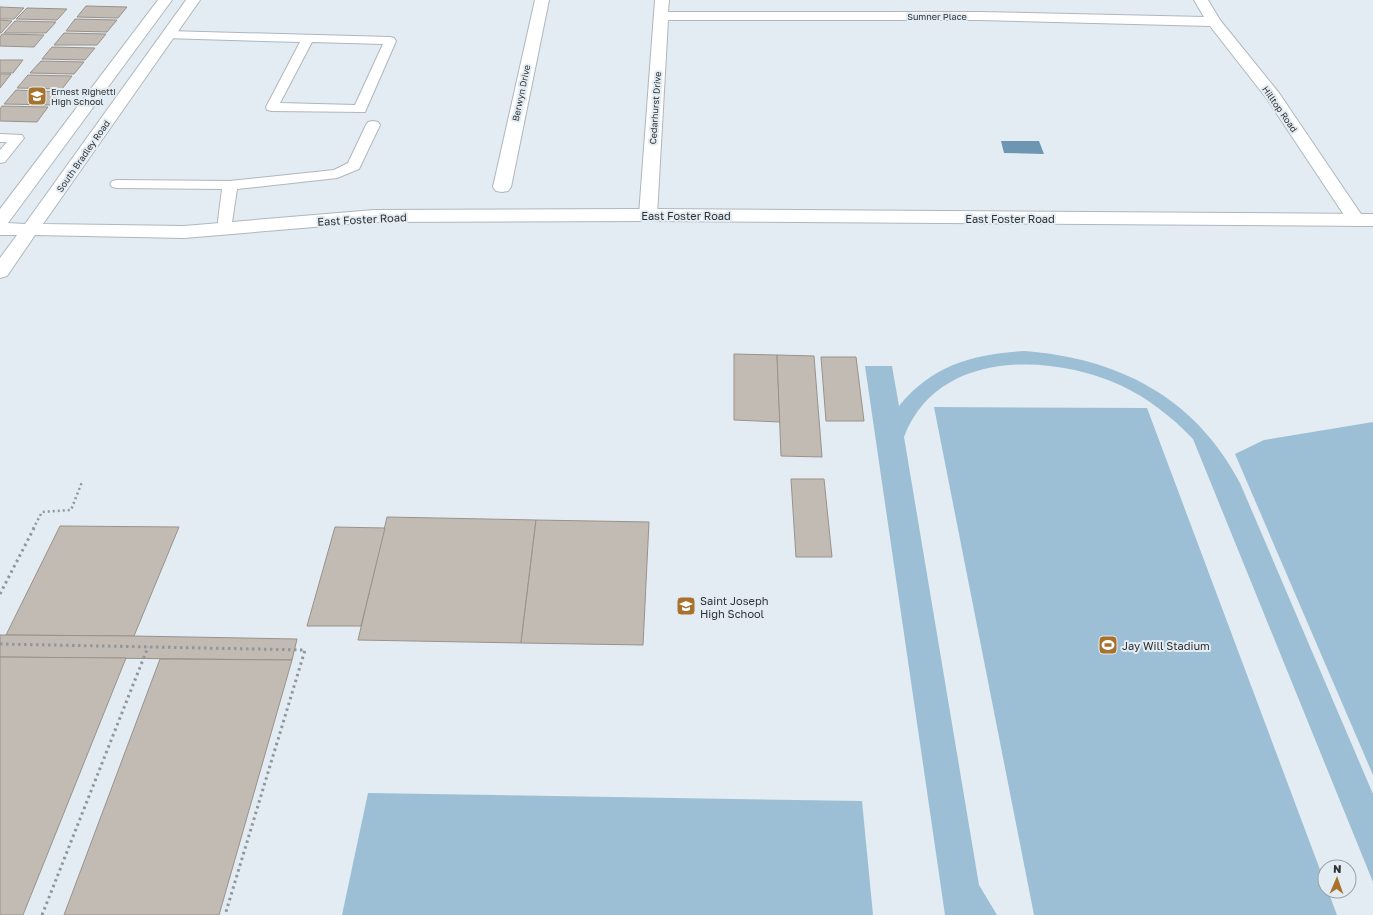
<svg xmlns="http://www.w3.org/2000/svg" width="1373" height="915" font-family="'Golos Text',sans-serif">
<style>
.green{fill:#9dbfd5}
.water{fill:#6c96b1}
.building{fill:#c2bbb3;stroke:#99928b}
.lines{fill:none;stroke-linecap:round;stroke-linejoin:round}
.lane-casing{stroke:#aeb7bd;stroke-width:2}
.street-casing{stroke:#aeb7bd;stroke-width:2}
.secondary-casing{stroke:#aeb7bd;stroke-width:2}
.path-far1{stroke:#90979b;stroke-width:2.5;stroke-dasharray:2 3;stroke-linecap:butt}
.path{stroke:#90979b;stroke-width:3;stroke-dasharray:2.5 3.5;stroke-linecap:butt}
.lane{fill:#fff;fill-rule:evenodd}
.street{fill:#fff;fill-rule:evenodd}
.secondary{fill:#fff;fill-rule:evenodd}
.labels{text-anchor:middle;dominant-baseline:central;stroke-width:4;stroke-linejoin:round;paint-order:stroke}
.far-street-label{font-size:9px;fill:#2f3235;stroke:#e2ecf2}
.far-poi-label{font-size:9px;fill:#2f3235;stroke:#e2ecf2;text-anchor:start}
.street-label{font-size:11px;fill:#2f3235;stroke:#e2ecf2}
.poi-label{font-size:11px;fill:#2f3235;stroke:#e2ecf2;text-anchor:start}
</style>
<rect width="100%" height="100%" fill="#e2ecf2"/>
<g class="green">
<path d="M1024 351C1118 358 1195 397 1240 483L1373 794V882L1193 439C1172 417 1148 398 1120 385 1049 353 937 350 904 437L979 885 997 915H945L865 366H892L899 406C932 365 973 354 1024 351Z"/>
<path d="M934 407 1147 408 1325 883V891H1328L1337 915H1034Z"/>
<path d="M1373 422V775L1235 454 1264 440Z"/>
<path d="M368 793 862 801 873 915H342Z"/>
</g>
<path class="water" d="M1001 141H1039L1044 154 1004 153Z"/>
<g class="building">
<path d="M86 6 127 7 118 18 77 17Z"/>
<path d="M0 7 24 8 14 19H0Z"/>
<path d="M27 8 67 9 57 20 16 19Z"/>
<path d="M75 19 117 20 107 32 66 31Z"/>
<path d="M0 20 12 21 1 33H0Z"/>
<path d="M15 21 56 22 46 33H4Z"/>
<path d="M64 33 106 34 97 45H54Z"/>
<path d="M2 34 44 35 34 47 0 46V37Z"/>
<path d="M52 47 95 48 85 60 42 59Z"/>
<path d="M0 60H23L13 73H0Z"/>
<path d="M41 61 84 62 74 74 30 73Z"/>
<path d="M0 74H11L0 88Z"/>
<path d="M28 75 72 76 62 89 17 88Z"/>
<path d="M16 90 60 92 50 105 4 104Z"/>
<path d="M2 106 48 107 37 122 0 121V109Z"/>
<path d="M734 354 777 355 780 422 734 420Z"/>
<path d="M777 355 814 356 822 457 781 456Z"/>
<path d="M821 357H856L864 421H826Z"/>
<path d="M791 479H824L832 557H796Z"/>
<path d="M387 517 536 520 521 643 358 640Z"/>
<path d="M536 520 649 522 643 645 521 643Z"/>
<path d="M60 526 179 527 134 636 6 635Z"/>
<path d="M335 527 385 528 361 626H307Z"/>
<path d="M0 635 134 636 297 639 292 660 0 657Z"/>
<path d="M0 657 126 658 23 915H0Z"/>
<path d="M160 659 292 660 219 915H64Z"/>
</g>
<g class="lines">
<g class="lane-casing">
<g id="lane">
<path d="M168 31 390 37 394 38 396 41 365 112 272 111 267 110 266 107 300 42 164 38 162 35 164 32ZM312 42 383 44 355 105 280 103Z"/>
<path d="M373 121 378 122 380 125 359 169 337 178 237 189 231 229 229 232 224 234 219 232 217 229 222 189 117 188 112 187 110 184 112 181 117 180 230 181 334 170 348 163 366 125 368 122Z"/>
<path d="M0 134 22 135 24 138 5 162 0 163V150L7 142H0Z"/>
</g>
</g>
<g class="street-casing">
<g id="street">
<path d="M535 0H549L511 187 508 191 502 192 496 191 493 187Z"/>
<path d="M655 0H669L668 12H979L1204 17 1194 0H1208L1220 20 1279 93 1365 220 1362 224 1356 226 1350 224 1267 99 1210 26 979 20H668L657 215 654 219 648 221 642 219 639 215Z"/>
</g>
</g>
<g class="secondary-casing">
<path id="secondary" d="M158 0H172L8 223 25 224 186 0H200L43 224 184 226 374 210 648 209 1373 214V226L648 221 374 222 184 238 35 235 7 276 0 278V258L17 235H0V209Z"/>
</g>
<path class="path-far1" d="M33 529 42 512 71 510 82 482"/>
<g class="path">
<path d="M0 594 34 528"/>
<path d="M0 644 305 650 225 915"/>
<path d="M42 915 148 647"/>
</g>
<use href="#lane" class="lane"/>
<use href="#street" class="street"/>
<use href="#secondary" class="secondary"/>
</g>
<defs>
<g id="school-square" transform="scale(1)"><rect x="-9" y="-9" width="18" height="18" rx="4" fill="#a8722c" stroke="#e2ecf2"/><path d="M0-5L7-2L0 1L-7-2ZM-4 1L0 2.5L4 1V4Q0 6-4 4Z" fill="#fff"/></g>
<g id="stadium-square" transform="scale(1)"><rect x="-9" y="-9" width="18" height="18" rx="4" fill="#a8722c" stroke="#e2ecf2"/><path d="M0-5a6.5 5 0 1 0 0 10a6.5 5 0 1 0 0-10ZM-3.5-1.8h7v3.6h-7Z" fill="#fff"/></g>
</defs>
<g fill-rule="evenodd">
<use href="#school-square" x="37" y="96"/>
<use href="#school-square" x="686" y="606"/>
<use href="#stadium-square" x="1108" y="645"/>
</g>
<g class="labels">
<g class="far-street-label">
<text x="937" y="16">Sumner Place</text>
<text transform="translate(521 93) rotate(-78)">Berwyn Drive</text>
<text transform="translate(655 108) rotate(-86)">Cedarhurst Drive</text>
<text transform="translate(1280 109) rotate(55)">Hilltop Road</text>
<text transform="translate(83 156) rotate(-55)">South Bradley Road</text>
</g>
<g class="far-poi-label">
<text x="51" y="91">Ernest Righetti<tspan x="51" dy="10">High School</tspan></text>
</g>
<g class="street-label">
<text x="686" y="215">East Foster Road</text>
<text x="1010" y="218">East Foster Road</text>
<text transform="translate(362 219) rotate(-3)">East Foster Road</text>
</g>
<g class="poi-label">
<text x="700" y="600">Saint Joseph<tspan x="700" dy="13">High School</tspan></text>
<text x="1122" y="645">Jay Will Stadium</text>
</g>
</g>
<g transform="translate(1337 879) rotate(2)"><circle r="19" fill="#e2ecf2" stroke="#9aa2a6"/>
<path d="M0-3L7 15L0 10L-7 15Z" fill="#a8722c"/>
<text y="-6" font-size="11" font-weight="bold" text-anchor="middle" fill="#2f3235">N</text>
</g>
</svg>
